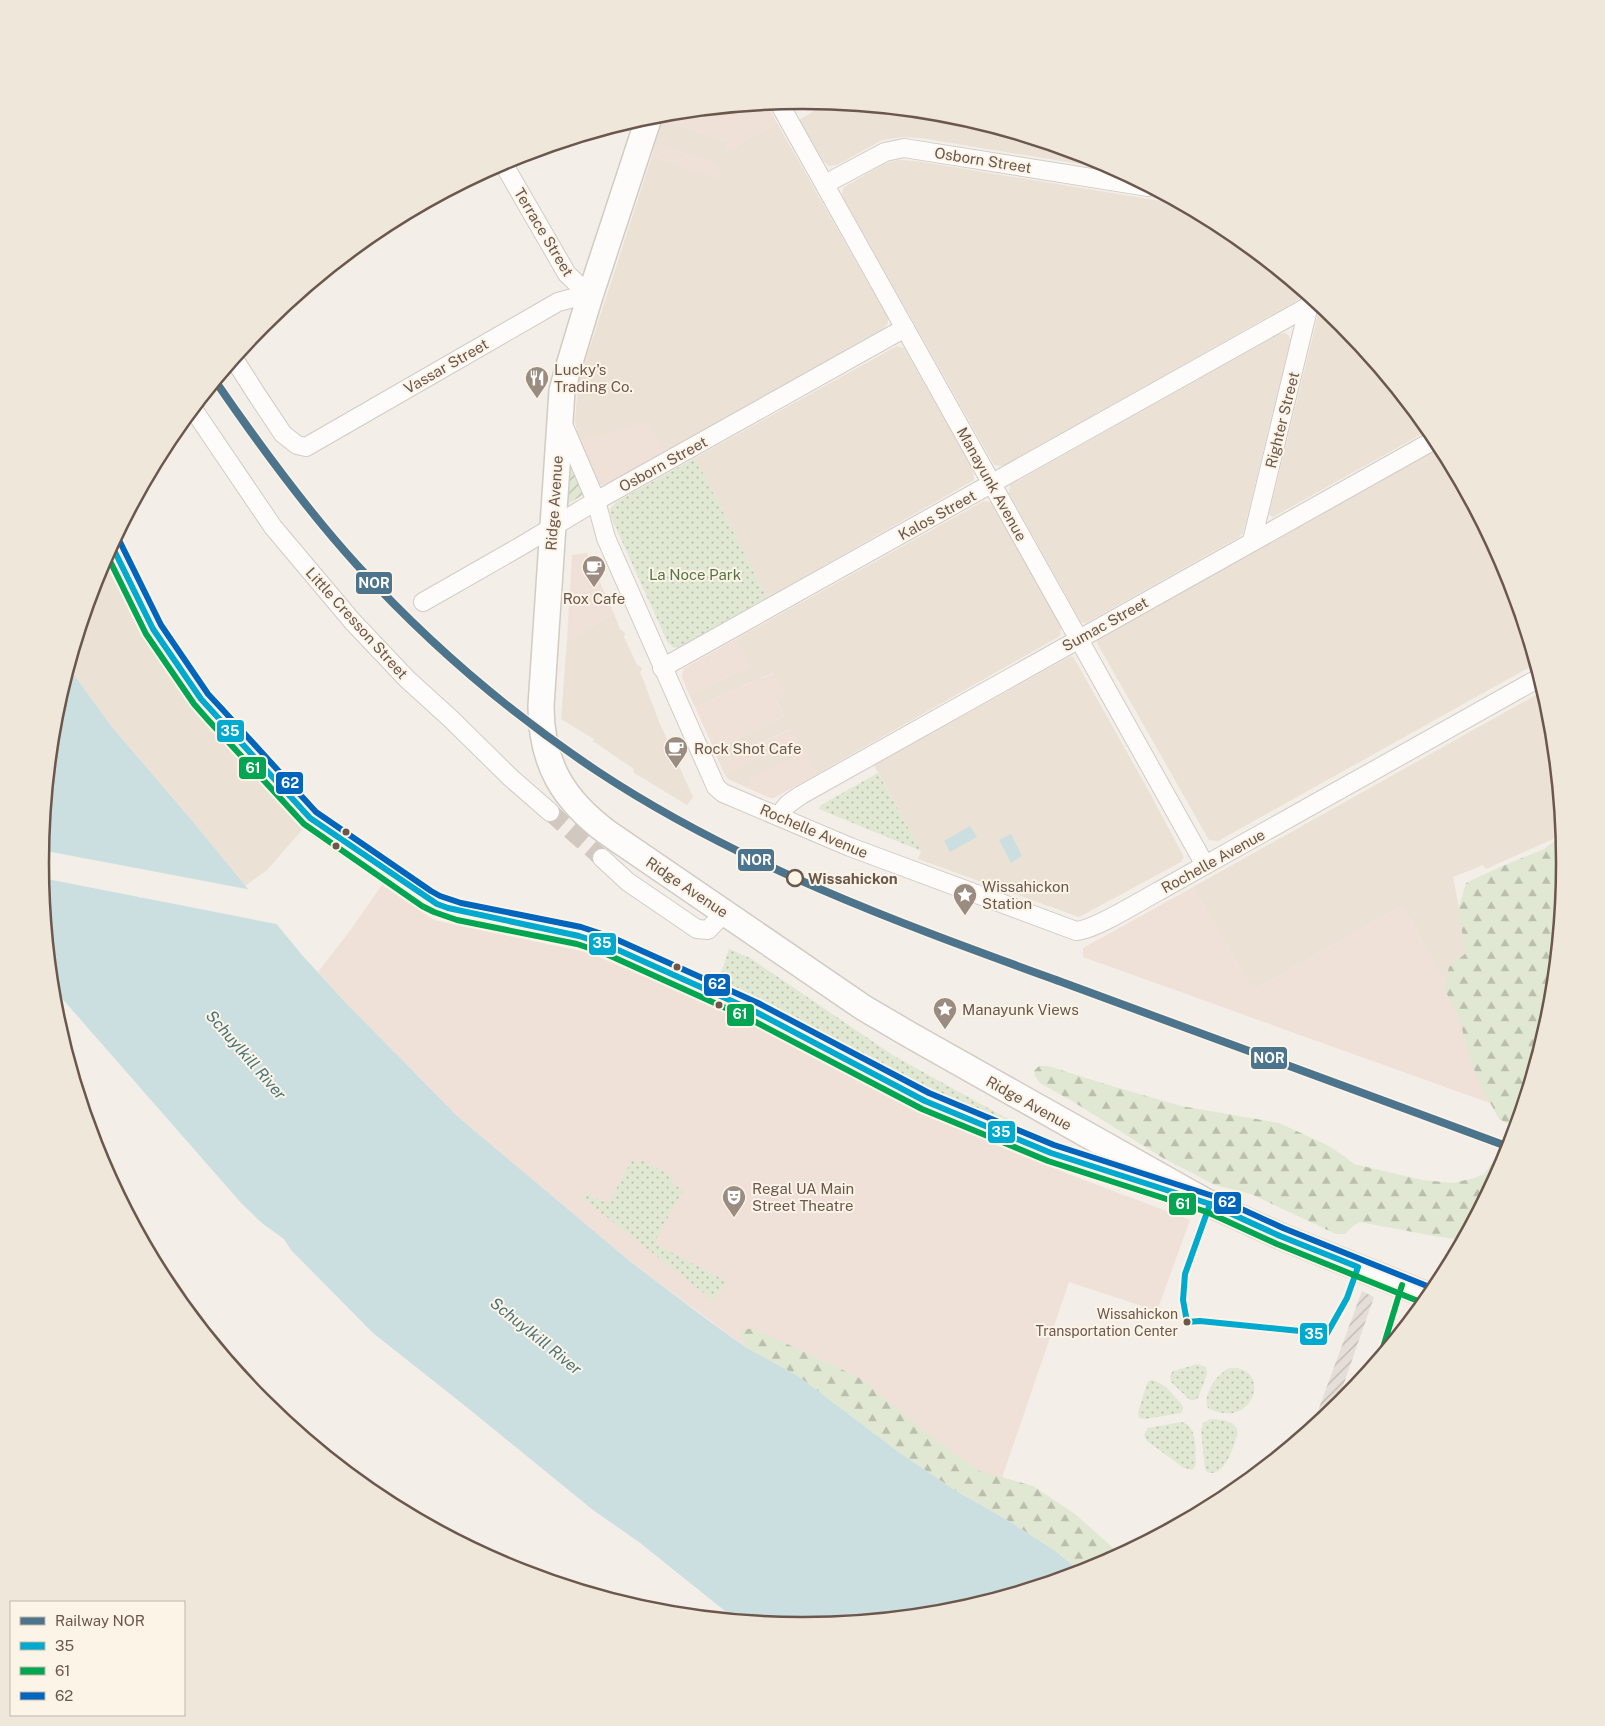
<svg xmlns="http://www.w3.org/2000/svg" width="1605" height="1726" font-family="'Public Sans',sans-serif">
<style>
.residential{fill:#ebe1d5}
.commercial{fill:#f0e1d8}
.industrial{fill:url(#industrial-furrows)}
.grass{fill:url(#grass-dots)}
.forest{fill:url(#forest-firs)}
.garden{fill:url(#garden-furrows)}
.water{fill:#cbdfe1;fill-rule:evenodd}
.pier{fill:#f3eee7}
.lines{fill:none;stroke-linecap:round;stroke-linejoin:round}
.minor-tunnel{stroke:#d1c8c0;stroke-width:18;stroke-dasharray:18 9;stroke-linecap:butt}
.minor-casing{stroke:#d2cbc6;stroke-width:20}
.tertiary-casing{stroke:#d2cbc6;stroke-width:25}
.secondary-casing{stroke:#d2cbc4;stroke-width:28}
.minor{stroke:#fdfcfb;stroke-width:18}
.tertiary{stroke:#fdfcfb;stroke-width:22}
.secondary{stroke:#fdfcfb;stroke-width:25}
.bus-1-casing{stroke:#fcf4e7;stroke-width:10}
.bus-2-casing{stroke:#fcf4e7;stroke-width:10}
.bus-3-casing{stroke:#fcf4e7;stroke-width:10}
.bus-1{stroke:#00a9ce;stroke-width:6}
.bus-2{stroke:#00a651;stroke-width:6}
.bus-3{stroke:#0065bd;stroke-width:6}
.rail-1-casing{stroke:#fcf4e7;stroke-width:11}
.rail-1{stroke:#4c748c;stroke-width:8}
.bus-dot{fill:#6c574c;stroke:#fcf4e7;stroke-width:2}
.stop-dot{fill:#fcf4e7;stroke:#6c574c;stroke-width:2.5}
.labels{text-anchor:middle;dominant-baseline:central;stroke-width:4;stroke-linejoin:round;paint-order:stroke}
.bus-label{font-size:14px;fill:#6c574c;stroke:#fcf4e7;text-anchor:end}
.street-label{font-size:15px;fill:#6c574c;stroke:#fcf4e7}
.poi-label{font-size:15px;fill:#6c574c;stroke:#fcf4e7;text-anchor:start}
.park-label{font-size:15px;fill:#567649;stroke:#fcf4e7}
.stop-label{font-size:15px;font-weight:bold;fill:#6c574c;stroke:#fcf4e7;text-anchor:start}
.water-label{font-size:16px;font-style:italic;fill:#4a747c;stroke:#fcf4e7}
.rim{fill:none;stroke:#6c574c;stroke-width:2.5}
.line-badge{stroke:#fcf4e7;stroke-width:2}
.badge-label{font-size:14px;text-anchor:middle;font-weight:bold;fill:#fff}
</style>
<defs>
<pattern id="industrial-furrows" width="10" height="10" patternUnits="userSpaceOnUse" patternTransform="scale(1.25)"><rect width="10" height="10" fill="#e5ded8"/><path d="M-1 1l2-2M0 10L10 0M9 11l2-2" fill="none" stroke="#beb7b1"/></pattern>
<pattern id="grass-dots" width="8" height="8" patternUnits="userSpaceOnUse" patternTransform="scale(1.25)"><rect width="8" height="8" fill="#e0e8d3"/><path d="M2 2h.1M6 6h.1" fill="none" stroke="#babfad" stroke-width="1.8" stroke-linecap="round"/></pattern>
<pattern id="forest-firs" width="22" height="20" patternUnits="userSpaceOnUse" patternTransform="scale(1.25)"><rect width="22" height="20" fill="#e0e8d3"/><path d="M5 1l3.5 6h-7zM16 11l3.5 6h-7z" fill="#babfad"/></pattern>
<pattern id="garden-furrows" width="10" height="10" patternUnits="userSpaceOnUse" patternTransform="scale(1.25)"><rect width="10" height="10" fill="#e0e8d3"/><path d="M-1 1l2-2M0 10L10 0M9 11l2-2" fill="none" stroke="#babfad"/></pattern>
</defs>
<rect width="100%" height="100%" fill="#f3eee7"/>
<g class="residential">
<path d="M828 103 952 115 1095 159 1116 170 921 138 902 137 882 140 837 165 829 166 824 162 799 120Z"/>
<path d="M663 120 729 142 727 151 777 123 869 285 888 318V323L884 328 664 452 647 423 578 442 575 421 578 384 652 156 722 178 714 163 655 144Z"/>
<path d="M898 160 916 161 1179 204 1226 229 1302 291 1301 296 1296 301 1004 466 994 465 843 197 842 193 844 187 884 164Z"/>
<path d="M1324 309 1342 324 1429 430 1273 517 1269 514 1318 315Z"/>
<path d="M1285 333 1289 336 1290 341 1243 533 1239 537 1086 623 1081 622 1009 493 1010 485 1277 335Z"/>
<path d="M897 346 904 348 973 470 974 480 767 598 695 458Z"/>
<path d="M1441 447 1507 571 1535 664 1218 841 1209 840 1097 643V640Z"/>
<path d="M984 501 990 502 993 505 1061 627 1060 636 817 774 804 753 751 779 748 788 728 779 725 775 797 739 790 729 719 762 714 749 784 716 776 700 785 696 773 673 695 707 689 694 750 667 736 639Z"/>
<path d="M104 560 141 635 184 698 212 730 303 829 267 870 245 886 189 817 112 727 69 668 98 571Z"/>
<path d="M614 614 620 629 625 633 624 637 637 665 640 666 642 669 640 672 660 724 693 797 687 805 633 772 634 769 593 741 594 739 561 719 567 640Z"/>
<path d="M1071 656 1074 658 1146 786 1184 857 1181 862 1079 917 918 859 921 851 874 765Z"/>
<path d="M1543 691 1550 715 1562 835 1486 869 1483 865 1453 877 1489 1059 1402 906 1257 988 1250 986 1193 887Z"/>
</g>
<g class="commercial">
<path d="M767 104 777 123 727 151 729 142 663 120 665 114Z"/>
<path d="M655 144 714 163 722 178 652 156Z"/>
<path d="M647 422 664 452 608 484 601 485 597 483 578 442Z"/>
<path d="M587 553 614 614 567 640 572 555Z"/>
<path d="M736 639 750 667 689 694 682 677 683 669Z"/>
<path d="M774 673 785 696 776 701 784 716 714 749 695 707Z"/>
<path d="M791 729 797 739 725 775 719 762Z"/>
<path d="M804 752 817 774 774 798H770L748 788 751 779Z"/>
<path d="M382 885 434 920 589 953 719 1008 911 1108 1071 1175 1190 1220 1157 1311 1069 1282 991 1510 798 1376 747 1348 632 1263 457 1117 346 1003 318 972 349 932Z"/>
<path d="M1193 887 1250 986 1257 988 1402 906 1489 1059 1498 1106 1083 957V948Z"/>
</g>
<path class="industrial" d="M1362 1291 1374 1297 1342 1389 1350 1392 1341 1402 1312 1427Z"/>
<g class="grass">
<path d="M695 458 767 598 682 646 674 648 668 643 611 517 610 509 616 502Z"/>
<path d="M878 773 921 851 819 809 821 805Z"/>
<path d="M729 949 750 958 894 1056 1008 1119 1007 1123 921 1088 791 1020 777 1007 719 979Z"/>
<path d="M632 1160 639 1163 642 1160 673 1177 671 1183 683 1190 654 1243 726 1281 714 1301 581 1197 585 1192 608 1204Z"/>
<path d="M1198 1364 1206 1367 1207 1374 1198 1398 1195 1400H1190L1171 1382 1170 1376 1173 1371Z"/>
<path d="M1230 1368C1268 1366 1258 1418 1223 1413 1217 1412 1213 1411 1208 1408 1202 1395 1217 1373 1230 1368Z"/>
<path d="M1150 1380C1164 1381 1173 1395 1182 1405L1183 1409 1181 1413 1145 1419 1139 1418 1138 1412 1147 1383Z"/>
<path d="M1211 1419C1222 1420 1235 1420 1238 1432 1234 1445 1225 1479 1207 1472L1205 1469 1201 1430 1203 1423Z"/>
<path d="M1182 1422C1198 1427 1195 1449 1196 1462L1195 1467 1192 1470 1184 1468 1147 1441 1144 1435 1148 1428Z"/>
</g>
<g class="forest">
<path d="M1562 835 1565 863 1550 1012 1515 1127 1499 1119 1478 1080 1469 1055 1458 1014 1444 989 1449 967 1466 953 1458 910 1466 883 1500 867 1544 849Z"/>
<path d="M1039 1066H1048L1105 1084 1181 1106 1279 1123 1327 1145 1344 1156 1354 1164 1422 1180 1453 1183 1474 1178 1484 1174 1500 1153 1507 1155 1461 1240 1434 1236 1360 1222 1353 1226 1345 1234H1336L1251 1194 1215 1185 1163 1158 1072 1101 1040 1083 1035 1076 1034 1071Z"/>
<path d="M753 1328 858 1377 940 1443 980 1471 1033 1486 1075 1514 1120 1554 1094 1568 1081 1572 1054 1550 1004 1518 956 1491 900 1453 798 1376 747 1348 739 1331Z"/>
</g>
<path class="garden" d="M570 465H572L583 492V495L569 503 566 501Z"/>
<g class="water">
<path d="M69 668 112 727 189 817 302 955 346 1003 458 1117 632 1263 709 1321 747 1348 798 1376 900 1453 956 1491 1004 1518 1054 1550 1081 1572 951 1611 802 1625 735 1619 639 1542 593 1510 469 1409 373 1333 291 1250 284 1239 263 1224 242 1204 52 987 40 863 55 714ZM120 866 144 894 140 898 116 869Z"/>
<path d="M970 826 977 837 950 852 944 841Z"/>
<path d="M1011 834 1022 856 1011 863 999 840Z"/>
</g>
<path class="pier" d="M41 850 252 890 281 925 42 878 40 863Z"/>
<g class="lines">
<path class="minor-tunnel" d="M550 812 602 858"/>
<g class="minor-casing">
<g id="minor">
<path d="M779 103 1205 865"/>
<path d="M503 163 567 274 590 296"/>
<path d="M825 184 885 152 904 148 1148 187"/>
<path d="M234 359 257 395 283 434 297 445 306 447 558 302 573 298 590 296"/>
<path d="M193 409 273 527 353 622 407 679 451 719 511 778 550 812"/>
<path d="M562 422 596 501 606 538 716 787 723 793 850 847 1076 931C1095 930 1140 901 1159 891L1539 678"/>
<path d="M1252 541 1310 301"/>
<path d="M423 602 521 546 596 501 905 328"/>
<path d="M662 668 1316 302"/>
<path d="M778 816 788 804 801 795 1436 439"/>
<path d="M602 858 628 882 697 929 708 930 725 912"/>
</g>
</g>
<g class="tertiary-casing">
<path id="tertiary" d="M112 546 153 629 201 699 215 715 310 818 320 826 426 898 437 904 459 911 579 936 607 945 710 990 754 1011 925 1101 1051 1153 1183 1196"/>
</g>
<g class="secondary-casing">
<path id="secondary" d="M649 117 590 296 567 372 562 391 541 706C541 763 563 800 608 833L864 1008 910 1035 1210 1204 1280 1236 1429 1296"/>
</g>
<use href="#minor" class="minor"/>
<use href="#tertiary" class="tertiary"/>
<use href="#secondary" class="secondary"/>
<g class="bus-1-casing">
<g id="bus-1">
<path d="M112 546 153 629 201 699 310 818 437 904 448 908 579 936 607 945 754 1011 925 1101 1051 1153 1210 1204"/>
<path d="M1210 1204 1280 1236 1358 1267 1347 1298 1325 1337 1300 1331 1200 1321 1187 1322 1183 1300 1185 1274Z"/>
</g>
</g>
<g class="bus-2-casing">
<g id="bus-2">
<path d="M107 555 146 634 194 704 209 721 304 824 422 906 434 912 457 920 577 944 604 953 750 1019 922 1109 1048 1161 1207 1212 1277 1244 1423 1303"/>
<path d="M1381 1354 1402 1285"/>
</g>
</g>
<g class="bus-3-casing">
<path id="bus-3" d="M120 542 161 625 208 694 222 709 316 812 431 891 440 896 461 903 581 927 611 937 758 1003 929 1093 1054 1145 1213 1196 1283 1228 1432 1288"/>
</g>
<use href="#bus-1" class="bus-1"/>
<use href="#bus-2" class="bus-2"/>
<use href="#bus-3" class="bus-3"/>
<g class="rail-1-casing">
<path id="rail-1" d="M216 382C260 446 305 508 357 565 428 643 510 713 597 771 742 867 905 925 1067 984 1214 1038 1362 1093 1509 1147"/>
</g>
<use href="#rail-1" class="rail-1"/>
</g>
<defs>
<g id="restaurant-pin" transform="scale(1.25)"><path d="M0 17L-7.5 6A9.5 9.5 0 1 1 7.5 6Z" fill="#9b8c82" stroke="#fcf4e7"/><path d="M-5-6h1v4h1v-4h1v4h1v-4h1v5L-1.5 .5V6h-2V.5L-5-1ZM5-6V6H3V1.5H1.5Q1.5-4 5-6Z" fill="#fff"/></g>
<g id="cafe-pin" transform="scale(1.25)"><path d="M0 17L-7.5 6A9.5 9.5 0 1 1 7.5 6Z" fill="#9b8c82" stroke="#fcf4e7"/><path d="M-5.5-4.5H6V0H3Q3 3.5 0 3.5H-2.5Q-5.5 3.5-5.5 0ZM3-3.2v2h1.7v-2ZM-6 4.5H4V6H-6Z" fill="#fff"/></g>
<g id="sight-pin" transform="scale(1.25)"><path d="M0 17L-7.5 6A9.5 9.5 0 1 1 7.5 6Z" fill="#9b8c82" stroke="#fcf4e7"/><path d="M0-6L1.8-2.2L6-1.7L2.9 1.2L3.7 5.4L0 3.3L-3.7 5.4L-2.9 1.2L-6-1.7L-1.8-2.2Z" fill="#fff"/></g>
<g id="theatre-pin" transform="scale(1.25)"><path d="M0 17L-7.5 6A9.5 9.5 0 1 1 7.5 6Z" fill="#9b8c82" stroke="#fcf4e7"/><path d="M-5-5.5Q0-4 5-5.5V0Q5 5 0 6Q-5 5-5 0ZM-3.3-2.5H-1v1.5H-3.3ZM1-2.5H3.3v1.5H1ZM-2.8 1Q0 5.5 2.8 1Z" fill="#fff"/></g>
</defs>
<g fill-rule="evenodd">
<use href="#restaurant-pin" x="537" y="378"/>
<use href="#cafe-pin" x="594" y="567"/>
<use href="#cafe-pin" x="676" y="748"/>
<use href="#sight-pin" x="965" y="895"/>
<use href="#sight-pin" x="945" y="1009"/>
<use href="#theatre-pin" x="734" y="1197"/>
</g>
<g class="bus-dot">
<circle cx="346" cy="832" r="4.5"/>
<circle cx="336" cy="846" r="4.5"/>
<circle cx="677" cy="967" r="4.5"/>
<circle cx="719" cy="1005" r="4.5"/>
<circle cx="1187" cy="1322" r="4.5"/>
</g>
<circle class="stop-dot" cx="795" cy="878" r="8"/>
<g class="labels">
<g class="bus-label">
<text x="1178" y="1314">Wissahickon<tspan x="1178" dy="17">Transportation Center</tspan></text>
</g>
<g class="street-label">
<text transform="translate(983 160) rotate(9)">Osborn Street</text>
<text transform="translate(544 232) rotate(59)">Terrace Street</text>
<text transform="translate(446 366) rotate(-30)">Vassar Street</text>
<text transform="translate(1282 420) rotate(-76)">Righter Street</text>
<text transform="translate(663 464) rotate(-29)">Osborn Street</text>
<text transform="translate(992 484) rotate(61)">Manayunk Avenue</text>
<text transform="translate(554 503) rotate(-86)">Ridge Avenue</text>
<text transform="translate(937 515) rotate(-29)">Kalos Street</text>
<text transform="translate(357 623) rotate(48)">Little Cresson Street</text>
<text transform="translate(1105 624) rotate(-29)">Sumac Street</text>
<text transform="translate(814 831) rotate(23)">Rochelle Avenue</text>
<text transform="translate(1213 861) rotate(-29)">Rochelle Avenue</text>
<text transform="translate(687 887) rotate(34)">Ridge Avenue</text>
<text transform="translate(1029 1103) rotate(29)">Ridge Avenue</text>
</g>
<g class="poi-label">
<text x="554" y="369">Lucky's<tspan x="554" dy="17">Trading Co.</tspan></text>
<text x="594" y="598" text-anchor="middle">Rox Cafe</text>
<text x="694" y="748">Rock Shot Cafe</text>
<text x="982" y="886">Wissahickon<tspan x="982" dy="17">Station</tspan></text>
<text x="962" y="1009">Manayunk Views</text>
<text x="752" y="1188">Regal UA Main<tspan x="752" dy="17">Street Theatre</tspan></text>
</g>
<g class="park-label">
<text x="695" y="574">La Noce Park</text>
</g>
<g class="stop-label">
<text x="808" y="878">Wissahickon</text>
</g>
<g class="water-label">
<text transform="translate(246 1055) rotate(49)">Schuylkill River</text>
<text transform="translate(536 1336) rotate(39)">Schuylkill River</text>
</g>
</g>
<path d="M0 0H1605V1726H0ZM802 109H803A753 753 0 0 1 1556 862V864A753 753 0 0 1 803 1617H802A753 753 0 0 1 49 864V862A753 753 0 0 1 802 109Z" fill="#f0e7db" fill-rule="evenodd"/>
<path class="rim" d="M802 109H803A753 753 0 0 1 1556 862V864A753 753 0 0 1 803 1617H802A753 753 0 0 1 49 864V862A753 753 0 0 1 802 109Z"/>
<g class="line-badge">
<rect x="355" y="571" width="38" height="24" rx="5" fill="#4c748c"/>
<rect x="216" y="719" width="29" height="24" rx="5" fill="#00a9ce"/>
<rect x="238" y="756" width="29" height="24" rx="5" fill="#00a651"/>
<rect x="275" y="771" width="29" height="24" rx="5" fill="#0065bd"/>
<rect x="737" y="848" width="38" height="24" rx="5" fill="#4c748c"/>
<rect x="588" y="932" width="29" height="24" rx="5" fill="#00a9ce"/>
<rect x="703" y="973" width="28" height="24" rx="5" fill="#0065bd"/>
<rect x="726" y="1003" width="29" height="24" rx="5" fill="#00a651"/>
<rect x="1250" y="1046" width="38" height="24" rx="5" fill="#4c748c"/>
<rect x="987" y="1120" width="29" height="24" rx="5" fill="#00a9ce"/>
<rect x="1213" y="1191" width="29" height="24" rx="5" fill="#0065bd"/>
<rect x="1168" y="1192" width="29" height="24" rx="5" fill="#00a651"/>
<rect x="1299" y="1322" width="29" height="24" rx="5" fill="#00a9ce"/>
</g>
<g class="badge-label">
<text x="374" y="588">NOR</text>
<text x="230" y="736">35</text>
<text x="253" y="773">61</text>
<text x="290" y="788">62</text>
<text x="756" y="865">NOR</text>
<text x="602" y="948">35</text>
<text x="717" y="989">62</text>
<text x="740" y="1019">61</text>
<text x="1269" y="1063">NOR</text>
<text x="1001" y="1137">35</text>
<text x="1227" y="1207">62</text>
<text x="1183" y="1209">61</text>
<text x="1314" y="1339">35</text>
</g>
<rect x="10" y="1601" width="175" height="115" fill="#fcf4e7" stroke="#c2b5a9"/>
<rect x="20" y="1617" width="25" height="8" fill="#4c748c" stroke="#c2b5a9"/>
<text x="55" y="1626" font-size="15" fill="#6c574c">Railway NOR</text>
<rect x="20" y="1642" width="25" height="8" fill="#00a9ce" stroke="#c2b5a9"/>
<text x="55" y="1651" font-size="15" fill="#6c574c">35</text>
<rect x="20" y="1667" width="25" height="8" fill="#00a651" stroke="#c2b5a9"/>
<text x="55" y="1676" font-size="15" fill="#6c574c">61</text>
<rect x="20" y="1692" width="25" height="8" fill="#0065bd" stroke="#c2b5a9"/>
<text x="55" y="1701" font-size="15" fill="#6c574c">62</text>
</svg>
